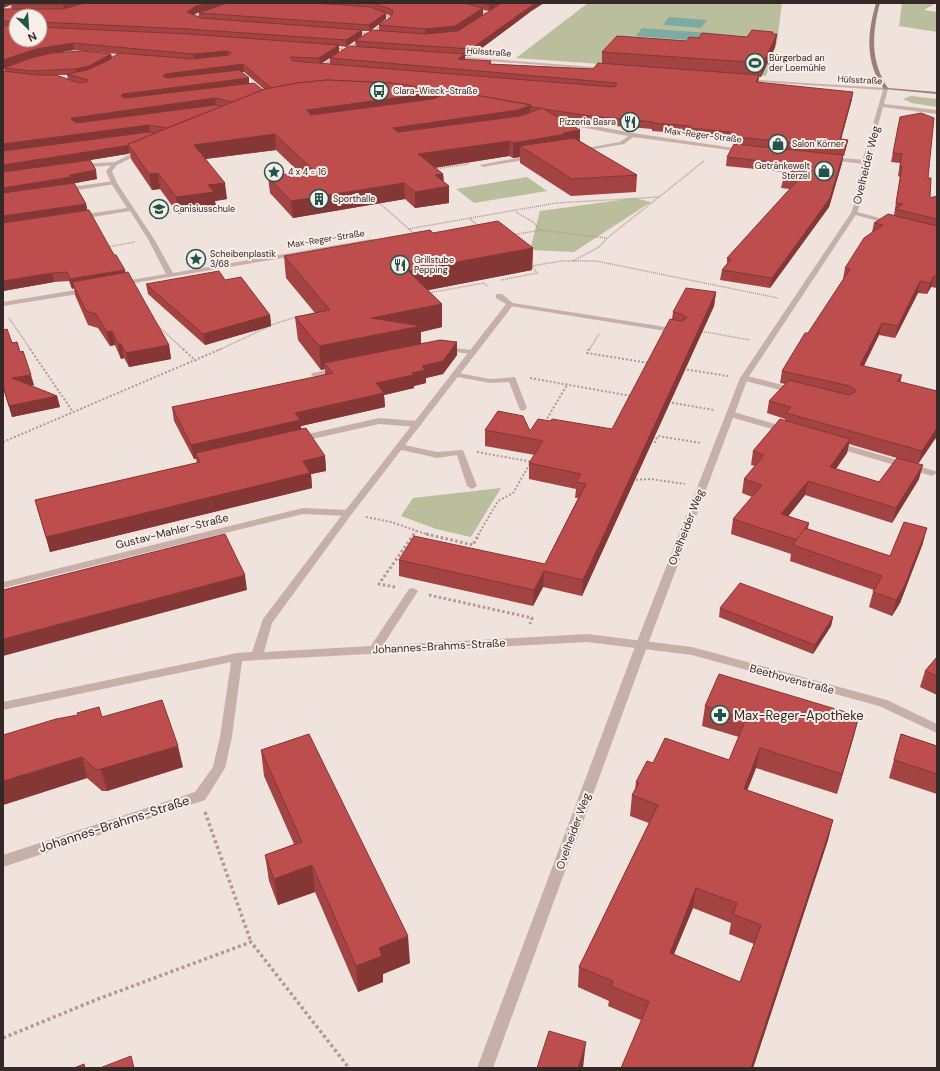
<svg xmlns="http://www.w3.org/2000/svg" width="940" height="1071" font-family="'DM Sans',sans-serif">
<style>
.green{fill:#bbbe9d}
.water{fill:#7daba3}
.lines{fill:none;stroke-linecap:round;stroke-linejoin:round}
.path-far3{stroke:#b39993;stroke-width:1.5;stroke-dasharray:1 1;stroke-linecap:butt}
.path-far2{stroke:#b39993;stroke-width:2;stroke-dasharray:2 2;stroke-linecap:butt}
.path-far1{stroke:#b39993;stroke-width:3;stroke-dasharray:2.5 2.5;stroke-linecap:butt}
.path{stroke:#b39993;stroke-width:3.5;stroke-dasharray:3 3;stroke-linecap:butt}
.service{fill:#c7b0a9;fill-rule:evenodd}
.minor{fill:#c7b0a9;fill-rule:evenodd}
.tertiary{fill:#c7b0a9;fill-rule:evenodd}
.secondary{fill:#9b7f7a;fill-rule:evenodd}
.wall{fill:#a34342;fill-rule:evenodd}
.shaded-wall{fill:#853736}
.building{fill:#be4e4d;stroke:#853736;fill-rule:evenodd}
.labels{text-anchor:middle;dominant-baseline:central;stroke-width:4;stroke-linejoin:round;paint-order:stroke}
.far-street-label{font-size:9px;fill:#352928;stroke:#f8ede8}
.far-poi-label{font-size:9px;fill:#352928;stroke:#f8ede8;text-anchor:start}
.street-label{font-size:11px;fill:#352928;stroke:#f8ede8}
.near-poi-label{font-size:13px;fill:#352928;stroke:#f8ede8;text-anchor:start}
.near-street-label{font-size:13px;fill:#352928;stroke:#f8ede8}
</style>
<rect width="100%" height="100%" fill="#f0e2dc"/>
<g class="green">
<path d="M588 3H782L777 42 766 76 516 58Z"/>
<path d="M902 3H936L924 10 937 12V32L899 26Z"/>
<path d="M911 96 937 99V107L912 103 903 99Z"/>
<path d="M527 177 547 191 474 203 456 189Z"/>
<path d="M635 198 651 202 574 252 530 250 540 211Z"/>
<path d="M501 488 471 537 436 529 401 516 413 498Z"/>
</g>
<g class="water">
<path d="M669 17 707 20 701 28 663 25Z"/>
<path d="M642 28 721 34 716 42 636 36Z"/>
</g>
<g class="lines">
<g class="path-far3">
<path d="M434 169 469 164"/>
<path d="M378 202 417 236"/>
<path d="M516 212 533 222 540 230"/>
<path d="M470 219 479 226"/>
<path d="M408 229 556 203 659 197 704 161"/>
<path d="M513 235 541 230 607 238 659 197"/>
<path d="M106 247 135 242"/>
<path d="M573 261 599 247 607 238"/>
<path d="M501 280 537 273 532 266 561 261H596L778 298"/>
<path d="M428 293 484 283 487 286"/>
<path d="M9 318 31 350"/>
<path d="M156 324 184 350"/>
<path d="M700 331 750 340"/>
<path d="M219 350 274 324 299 316"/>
<path d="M589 350 599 334"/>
</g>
<g class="path-far2">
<path d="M30 349 73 412"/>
<path d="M183 349 196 361"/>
<path d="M589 349 587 353 649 363"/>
<path d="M683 369 728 376"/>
<path d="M530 378 631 396"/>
<path d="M668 402 714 410"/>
<path d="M545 422 567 385"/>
<path d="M3 442 221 349"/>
<path d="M650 442H655L658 436 701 443"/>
<path d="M477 452 533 462"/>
<path d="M632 480 650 479 685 484"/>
<path d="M366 517 391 522 429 535"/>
<path d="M413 535 416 531"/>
<path d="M478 535 498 501 513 493 531 462"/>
</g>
<g class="path-far1">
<path d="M426 534 473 545 479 534"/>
<path d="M395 587 379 584 414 534"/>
<path d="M429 595 532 618 530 624"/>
</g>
<g class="path">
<path d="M205 812 251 942"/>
<path d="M3 1038 98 999 251 942 349 1068"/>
</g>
<g class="service">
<path d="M631 134 636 135 624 144 578 152 575 150 620 142Z"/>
<path d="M533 155 535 156V158L483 167 480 165Z"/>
<path d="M115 162 117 163V165L79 168 76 166 79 164Z"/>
<path d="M114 181 116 182V184L64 192 61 190 64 188Z"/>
<path d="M507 302 678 329 682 331 678 333 510 306H507Z"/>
<path d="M441 347 473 350 477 352 473 354 444 351H441Z"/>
<path d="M339 368H342V372L315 377 311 375 312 373Z"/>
<path d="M453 372 490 379 515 377 527 408 523 411 520 410 509 382 490 383 453 376Z"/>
<path d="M741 376H747L798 389 799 391 795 393H792L741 380Z"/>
<path d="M730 411 789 428 790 430 786 433 727 416 726 414 727 412Z"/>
<path d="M379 418 418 421 422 424 418 427 379 424 299 442 295 439 299 436Z"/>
<path d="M836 442 935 471 937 473 932 476 929 475 833 447 832 445 833 443Z"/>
<path d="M400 444 437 452 463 450 477 486 472 489 467 486 457 455 437 458 397 449 396 447 397 445Z"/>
<path d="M303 508 348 510 353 513 348 516 303 514 3 588V582Z"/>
<path d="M413 588 418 591 378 653H370L368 650 370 647 409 589Z"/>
</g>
<g class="minor">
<path d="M18 3H23L3 13V10Z"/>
<path d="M235 3H241L194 19 199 20V22L189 19 197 14Z"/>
<path d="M448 3H454L492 14 489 15Z"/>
<path d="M373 11 391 16V21L323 68H312V66H320L367 35 349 33 348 31 370 33 387 20 388 18 373 13Z"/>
<path d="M82 50 100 52 121 57 113 63 111 62 116 58C91 52 68 52 44 57L42 56 63 51Z"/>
<path d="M556 119 633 133 747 150 744 152 633 137 554 122 553 121Z"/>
<path d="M141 149 144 151 143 152 117 165 112 171 117 183 154 239 173 273 372 239 375 241 372 243 116 286V282H119L166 274 148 239 130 211 80 219 77 217 80 215 127 208 111 183 106 171 113 163Z"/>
<path d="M830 157 865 160 868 162 865 164 828 160 827 159Z"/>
<path d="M854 211 894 222 895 223 892 225 852 214V212Z"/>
<path d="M88 288 92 290 91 292 3 306V302Z"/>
<path d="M496 294H502L514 304 351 515 272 623 264 652 587 634 692 647 887 700 937 724V733L879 706 692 655 587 642 242 661 232 737 225 768 205 800 3 867V855L195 792 213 767 220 737 231 662 3 710V702L237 653 252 652 263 619 345 511 506 304 496 298Z"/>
</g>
<g class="tertiary">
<path d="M323 47 357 49 359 50 357 51 325 49Z"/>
<path d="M451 56 607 68 609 69 607 70 449 58Z"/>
<path d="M744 79 886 88 888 89 884 104 937 110V114L883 107 868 162 863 196 857 213 748 378 648 644 493 1068H477L636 644 740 378 851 213 857 196 862 162 883 90 746 81Z"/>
</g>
<path class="secondary" d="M876 3H880C872 33 870 61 888 88L937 92V94L884 89C865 62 867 34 876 3Z"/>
</g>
<g class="wall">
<path d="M3 3H501L489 11 483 10V15L458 31 530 12 471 56H465V60L491 61V64L593 69 602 64V52L687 41 699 38 747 37 773 32V34H777L775 47 761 77H759L758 82 852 99 841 139 848 140 844 156H843L842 163 829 207 770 288 720 280 722 270 727 264V258L790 189 781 188 785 172 726 166 727 157 736 143 726 142 727 139 689 136V134L652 131V129L591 124 562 120 580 130V141L637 175 636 192 571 196 520 163V157L513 158 509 156 435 168 443 174 444 182 449 186V203L415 208 405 199 293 218 270 193 268 177 299 172 276 150 206 159 227 199 215 201 216 208 178 214 160 189 152 190 131 159 130 153 127 154 90 160 97 179 74 183 86 204 87 210 169 345 171 359 129 367 124 358 121 359 115 345 110 346 98 328 88 325 75 295 74 288 72 289 69 281 54 282 3 291V71H5L4 68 31 58 3 68V9H12L11 5 3 8ZM210 9 199 13V17L193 15 197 13ZM386 14 391 16V17L379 25V31L355 41 356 46 330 58V64H321L339 52V46L346 47 362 36V31H370L386 19ZM40 16V40H16ZM74 50 118 54 112 58 111 54 57 52ZM241 72H244L265 90H263L249 83V78ZM50 75H67L68 79Z"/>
<path d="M900 117 928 178 930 198 937 196V288L931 287 927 294 918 293 895 338 879 335 864 366 900 382 937 391V439H935L918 464 919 479 892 523 805 495 788 516 809 523 808 529 890 556 923 543 900 603 892 616 869 607 873 592 874 590 790 561 791 554 731 534 733 519 752 497 742 493 744 479 755 466 751 465 753 451 785 420V419L767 413 769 401 785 384 780 383 782 371 808 333 844 279H843L845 268 872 232 874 223 894 215 900 177 898 176 900 163 891 162ZM849 444 897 458 879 482 836 469 847 453Z"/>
<path d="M433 233 533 248 532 270 427 290 442 327 421 332V343L457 342V355L443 374 426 378V383L414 386V388L384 395 385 407 301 426V429L325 456 326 471 311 474 312 488 50 552 35 500 197 463 196 459H194L174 421 172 407 325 375V369L321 370 298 340 295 317 315 313 286 278 284 256Z"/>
<path d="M225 280 270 315 271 326 205 345 148 294 146 284Z"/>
<path d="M716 292 714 306 582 596 543 587 533 606 399 576V560L545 564 578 498H575L576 489 529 479V463L535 455 485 446V430L530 431 550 421 612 429 672 319 673 312Z"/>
<path d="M4 330 12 343 20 352 34 385 31 386 57 396 60 407 12 417 4 391H3Z"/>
<path d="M720 608 833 617 831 626 813 654 719 617Z"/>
<path d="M937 657V695L920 687 925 671Z"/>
<path d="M705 706 859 716 837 794 756 768 747 790 833 820 828 840 753 1068 608 1006 609 1001 578 987 579 967 649 823 630 816 632 795 635 789 636 782 653 763 729 760 739 737 702 726ZM693 908 731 923 729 934 754 944 740 982 674 954Z"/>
<path d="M102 717 183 767 107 791H102L87 778 3 805Z"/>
<path d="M901 734 937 746V794L889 778Z"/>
<path d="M261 750 410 963 383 974V982L358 992 315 892 278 905 269 881 265 855 294 844 264 776Z"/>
</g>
<g class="shaded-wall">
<path d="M3 3H14L3 8Z"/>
<path d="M68 3H94L64 10 63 4Z"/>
<path d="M208 3H230L197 13 188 19 187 12 196 6Z"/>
<path d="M492 3H501L489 11V5Z"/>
<path d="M535 3H544L530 12 471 56V49Z"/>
<path d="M483 8V15L455 33 425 35V29Z"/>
<path d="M386 13V19L370 31 369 25Z"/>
<path d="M362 30V36L346 47V40Z"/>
<path d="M777 34 775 47 761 77 763 63Z"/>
<path d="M73 43 74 50 37 56 3 68V60L36 49Z"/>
<path d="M339 45V52L320 64 319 58Z"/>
<path d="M227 51 228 58 194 60 193 54Z"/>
<path d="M111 54 112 59 89 70 76 74 75 69Z"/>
<path d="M465 54V61L458 59Z"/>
<path d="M243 64 244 72 166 82 163 76 165 74Z"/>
<path d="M759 75 758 82H756Z"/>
<path d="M249 78V85L123 103 121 96 123 94Z"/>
<path d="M441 90V104L308 125 307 110Z"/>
<path d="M853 92 852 99 839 147 840 139Z"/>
<path d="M215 98 216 106 74 126 71 119 72 118Z"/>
<path d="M531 105 530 120 394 143 393 128Z"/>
<path d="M149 125 150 133 3 153V144Z"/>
<path d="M580 130 579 145 520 146V157L513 158V143L563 133Z"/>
<path d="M275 134 276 150 196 160 194 145Z"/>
<path d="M848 140 844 156 845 148Z"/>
<path d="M510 141 509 156 418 170V154Z"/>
<path d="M128 145 130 153 127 154 3 174V165Z"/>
<path d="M843 155 842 163 829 207 770 288 772 278Z"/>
<path d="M96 170 97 179 3 197V188Z"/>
<path d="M158 173 160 189 152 190 149 174Z"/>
<path d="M443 174 444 187 449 186V203L415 208V192L435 175Z"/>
<path d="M225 183 227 199 215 201 216 208 178 214 176 197 208 185Z"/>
<path d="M404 183 405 199 293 218 291 201Z"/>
<path d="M86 204 88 212 3 225V216Z"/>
<path d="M533 248 532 270 409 294 408 271Z"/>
<path d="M125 270 127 279 72 282 74 288 72 289 70 279Z"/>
<path d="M52 273 54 282 3 291V281Z"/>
<path d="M934 276 931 287 927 294 930 283Z"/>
<path d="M920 281 918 293 895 338 898 326Z"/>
<path d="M716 292 714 306 582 596 583 580Z"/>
<path d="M442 304V327L421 332V350L324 363 325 369 321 370 319 346 371 318Z"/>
<path d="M270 315 271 326 205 345 203 334Z"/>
<path d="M882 323 879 335 858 377 860 365Z"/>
<path d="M112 331 115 345 110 346 107 332Z"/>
<path d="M457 342V355L443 374 426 378V383L414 386V388L384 395 385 407 301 426 302 434 196 453V459H194L191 445 295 413 376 383 412 373 422 366Z"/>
<path d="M118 344H121L124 358 121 359Z"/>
<path d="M169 345 171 359 129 367 126 353Z"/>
<path d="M31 375 34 385 15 389 12 378Z"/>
<path d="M902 375 899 387 897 381Z"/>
<path d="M57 396 60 407 12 417 9 406Z"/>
<path d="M937 428V431L935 439 918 464 922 451Z"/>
<path d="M850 439 847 453 827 481 830 467Z"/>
<path d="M325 456 326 471 311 474 312 488 50 552 46 537 303 461Z"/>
<path d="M923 465 919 479 892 523 896 508Z"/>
<path d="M808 481 805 495 779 528 781 514Z"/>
<path d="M927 528 923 543 900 603 892 616 896 600Z"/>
<path d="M544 571 543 587 533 606 534 590Z"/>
<path d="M245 575 247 590 3 656V639Z"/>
<path d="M833 617 831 626 813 654 815 645Z"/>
<path d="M859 716 854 736 837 794 842 774Z"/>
<path d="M178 746 183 767 107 791 101 769Z"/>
<path d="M760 748 756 768 740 809 744 789Z"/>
<path d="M82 757 87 778 3 805V781Z"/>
<path d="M833 820 828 840 753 1068H751Z"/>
<path d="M312 865 315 892 278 905 274 879Z"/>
<path d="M696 888 693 908 666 973 670 953Z"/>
<path d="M408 936 410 963 383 974V982L358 992 356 966 379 948Z"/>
<path d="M586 1042 583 1068H578Z"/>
</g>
<g class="building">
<path d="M13 3H68L63 4H11Z"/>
<path d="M85 3H208L196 6 187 12 201 18 362 30 346 40 188 29 40 22V16H16V23L3 20V9H63Z"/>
<path d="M227 3H314L371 7 386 13 369 25 199 13Z"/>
<path d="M373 3H464L483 8 455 26 425 29 379 25 391 17 393 10Z"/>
<path d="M481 3H492L489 5Z"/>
<path d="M502 3H535L471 49 355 41 372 30 425 34 458 31Z"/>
<path d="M16 23V40H40V27L188 34 339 45 319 58 290 57 293 61 613 87 617 85 616 83 330 58 349 46 465 54 458 59 491 61 489 64 593 69 598 63 759 75 756 82 853 92 840 139 848 140 845 148 737 137 738 135 727 134 730 132 690 128V126L652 123 653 122 591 116 543 109 542 108H541L531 107V105L452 91 447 93 441 92V90L390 83 327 80 297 83 271 88 243 64 165 74 163 76 167 78 239 70 249 78 123 94 121 96 125 98 254 83 263 90 233 102 215 98 72 118 71 119 76 123 215 105 223 106 167 128 149 125 3 144V71L37 75H56L79 83 87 82 88 80 67 74 87 70 107 61 119 53 193 59 229 55 231 53 227 51 193 54 73 43 36 49 3 60V25L15 26Z"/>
<path d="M752 30 773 32 772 34H777L763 63 602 52 617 36 687 41 689 37 699 38 702 33 747 37Z"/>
<path d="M83 51 111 54 89 66 75 69 32 71 4 68 31 58 52 53Z"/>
<path d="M327 80 390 83 441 90 431 93 307 110 311 115 433 99 452 91 531 105 518 110 393 128 398 132 520 116 542 108 580 130 563 133 566 134 513 143 510 141 418 154 443 174 435 175 449 186 415 192 404 183 291 201 268 177 313 170 275 134 194 145 225 183 208 185 214 192 176 197 158 173 149 174 128 144 265 89 297 83Z"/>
<path d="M921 113 934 118 928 178H931L930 198 937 196V219L895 209 903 204 896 203 902 167H900L902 154 893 153 900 117Z"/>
<path d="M149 132 156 133 128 144 129 145 125 146 3 165V151Z"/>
<path d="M574 138 637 175 572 179 520 146Z"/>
<path d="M734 144 843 155 830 198 772 278 722 270 731 259 727 258 797 181 783 180 788 164 727 157Z"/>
<path d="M90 160 96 170 70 175 71 177 3 188V172Z"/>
<path d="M74 183 86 204 3 216V193Z"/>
<path d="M89 210 114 255H116L125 270 70 279 67 272 52 273 3 281V223Z"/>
<path d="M888 214 937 226V276H934L930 283 920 281 898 326 882 323 860 365 902 375 897 381 937 391V428L922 451 786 413 791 407 769 401 789 380 849 395 855 392V389L850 386 782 371 805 333H808L850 269 845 268 864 238 883 225 874 223Z"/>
<path d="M498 221 533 248 408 271 442 304 371 318 421 326 319 346 295 317 330 310 284 256 430 230 433 233Z"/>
<path d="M219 271 225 280 241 277 270 315 203 334 146 284Z"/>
<path d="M128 272 169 345 126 353 121 344H118L112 331 107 332 96 314 86 311 72 282Z"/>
<path d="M686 288 716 292 583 580 544 571 534 590 399 560 414 536 545 564 586 484 576 482 581 474 529 463 543 441 485 430 498 411 523 416 530 431 538 419 550 421 552 419 612 429 670 319 681 321 687 318 682 314 673 312Z"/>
<path d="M3 327 4 330 7 329 12 343 17 342 20 352 23 351 31 375 12 378 57 396 9 406 3 386Z"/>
<path d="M440 340 457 342 443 361 422 366 425 370 412 373 413 375 376 383 384 393 295 413 300 420 191 445 172 407 333 373 324 363Z"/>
<path d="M780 419 850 439 830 467 879 482 897 458 923 465 896 508 808 481 781 514 809 523 797 540 733 519 762 485 744 479 764 455 753 451Z"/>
<path d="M306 428 325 456 303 461 310 473 46 537 35 500 200 462 196 453Z"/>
<path d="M904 522 927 528 904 587 896 600 873 592 882 576 793 545 805 528 890 556Z"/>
<path d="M225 534 245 575 3 639V590Z"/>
<path d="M740 583 833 617 815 645 720 608Z"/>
<path d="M937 657V676L925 671Z"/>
<path d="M719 674 859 716 842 774 760 748 744 789 833 820 751 1068H621L649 1002 611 986 613 981 579 967 658 805 632 795 639 783 636 782 647 761 653 763 665 738 729 760 746 719 705 706ZM696 888 737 903 733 914 761 925 740 982 670 953Z"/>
<path d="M162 700 178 746 101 769 96 770 82 757 3 781V735L56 719 78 715 77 713 99 707 102 717Z"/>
<path d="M309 734 408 936 379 948 382 956 356 966 312 865 274 879 265 855 302 842 261 750Z"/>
<path d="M901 734 937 746V774L894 760Z"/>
<path d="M549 1031 586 1042 578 1068H537Z"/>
<path d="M131 1056 134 1068H100Z"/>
<path d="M84 1064 85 1068H74Z"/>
</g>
<defs>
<g id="stadium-ring" transform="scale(1)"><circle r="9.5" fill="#f8ede8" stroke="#21544b" stroke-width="1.5"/><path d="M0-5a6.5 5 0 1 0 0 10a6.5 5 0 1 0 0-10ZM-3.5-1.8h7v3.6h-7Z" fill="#21544b"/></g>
<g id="bus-ring" transform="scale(1)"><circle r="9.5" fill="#f8ede8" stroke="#21544b" stroke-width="1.5"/><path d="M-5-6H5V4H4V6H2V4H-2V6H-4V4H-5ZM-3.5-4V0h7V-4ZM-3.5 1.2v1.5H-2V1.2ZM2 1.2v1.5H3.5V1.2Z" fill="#21544b"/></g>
<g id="restaurant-ring" transform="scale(1)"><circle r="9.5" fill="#f8ede8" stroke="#21544b" stroke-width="1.5"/><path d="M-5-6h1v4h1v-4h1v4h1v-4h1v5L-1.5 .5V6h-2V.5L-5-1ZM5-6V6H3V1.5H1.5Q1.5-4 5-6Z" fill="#21544b"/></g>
<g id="shop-ring" transform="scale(1)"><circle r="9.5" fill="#f8ede8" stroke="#21544b" stroke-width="1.5"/><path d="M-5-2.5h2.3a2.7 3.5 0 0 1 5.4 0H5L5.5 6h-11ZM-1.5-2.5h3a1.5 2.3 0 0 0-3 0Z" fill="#21544b"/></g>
<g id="sight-ring" transform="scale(1)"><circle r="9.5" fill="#f8ede8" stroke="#21544b" stroke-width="1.5"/><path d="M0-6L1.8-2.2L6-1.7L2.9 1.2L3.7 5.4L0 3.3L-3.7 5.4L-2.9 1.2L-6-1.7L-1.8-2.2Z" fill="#21544b"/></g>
<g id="building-ring" transform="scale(1)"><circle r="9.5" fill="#f8ede8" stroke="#21544b" stroke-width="1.5"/><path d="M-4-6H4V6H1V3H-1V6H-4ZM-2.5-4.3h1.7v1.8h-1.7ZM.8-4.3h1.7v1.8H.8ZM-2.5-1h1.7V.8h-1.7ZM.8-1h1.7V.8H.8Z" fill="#21544b"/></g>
<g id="school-ring" transform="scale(1)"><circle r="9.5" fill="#f8ede8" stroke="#21544b" stroke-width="1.5"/><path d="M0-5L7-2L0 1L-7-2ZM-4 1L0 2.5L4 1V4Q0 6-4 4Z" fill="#21544b"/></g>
<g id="pharmacy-ring" transform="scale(1)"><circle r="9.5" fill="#f8ede8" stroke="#21544b" stroke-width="1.5"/><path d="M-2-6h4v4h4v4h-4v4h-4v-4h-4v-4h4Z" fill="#21544b"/></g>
</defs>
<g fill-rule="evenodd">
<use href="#stadium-ring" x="755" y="63"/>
<use href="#bus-ring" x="379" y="91"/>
<use href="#restaurant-ring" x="630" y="122"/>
<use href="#shop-ring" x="778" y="144"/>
<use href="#shop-ring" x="824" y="171"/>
<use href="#sight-ring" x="274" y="172"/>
<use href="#building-ring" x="319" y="199"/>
<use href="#school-ring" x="159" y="209"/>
<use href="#sight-ring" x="196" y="259"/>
<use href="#restaurant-ring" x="400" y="265"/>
<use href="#pharmacy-ring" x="720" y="715"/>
</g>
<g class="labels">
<g class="far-street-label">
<text transform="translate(489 52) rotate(4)">Hülsstraße</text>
<text transform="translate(860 80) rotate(3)">Hülsstraße</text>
<text transform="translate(703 135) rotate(7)">Max-Reger-Straße</text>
<text transform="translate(326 239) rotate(-9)">Max-Reger-Straße</text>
</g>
<g class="far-poi-label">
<text x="769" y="58">Bürgerbad an<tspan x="769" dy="10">der Loemühle</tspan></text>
<text x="393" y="91">Clara-Wieck-Straße</text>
<text x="616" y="122" text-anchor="end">Pizzeria Basra</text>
<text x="792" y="144">Salon Körner</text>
<text x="810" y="166" text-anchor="end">Getränkewelt<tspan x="810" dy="10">Sterzel</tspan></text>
<text x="288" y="172">4 x 4 = 16</text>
<text x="333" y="199">Sporthalle</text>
<text x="173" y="209">Canisiusschule</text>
<text x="210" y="254">Scheibenplastik<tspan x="210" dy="10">3/68</tspan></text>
<text x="414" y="260">Grillstube<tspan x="414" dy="10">Pepping</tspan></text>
</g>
<g class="street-label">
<text transform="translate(866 165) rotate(-76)">Ovelheider Weg</text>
<text transform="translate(686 527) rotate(-69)">Ovelheider Weg</text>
<text transform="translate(172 531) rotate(-14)">Gustav-Mahler-Straße</text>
<text transform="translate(439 646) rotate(-3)">Johannes-Brahms-Straße</text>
<text transform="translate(792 679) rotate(15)">Beethovenstraße</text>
<text transform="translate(573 831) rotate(-70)">Ovelheider Weg</text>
</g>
<g class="near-poi-label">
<text x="734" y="715">Max-Reger-Apotheke</text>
</g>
<g class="near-street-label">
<text transform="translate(114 824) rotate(-18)">Johannes-Brahms-Straße</text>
</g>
</g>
<rect width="940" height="1071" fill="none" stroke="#352928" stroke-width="8"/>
<g transform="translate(28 28) rotate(155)"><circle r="19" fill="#f8ede8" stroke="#aa9f9b"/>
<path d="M0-3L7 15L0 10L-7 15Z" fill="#21544b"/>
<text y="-6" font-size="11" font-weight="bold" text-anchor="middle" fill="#352928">N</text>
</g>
</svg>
